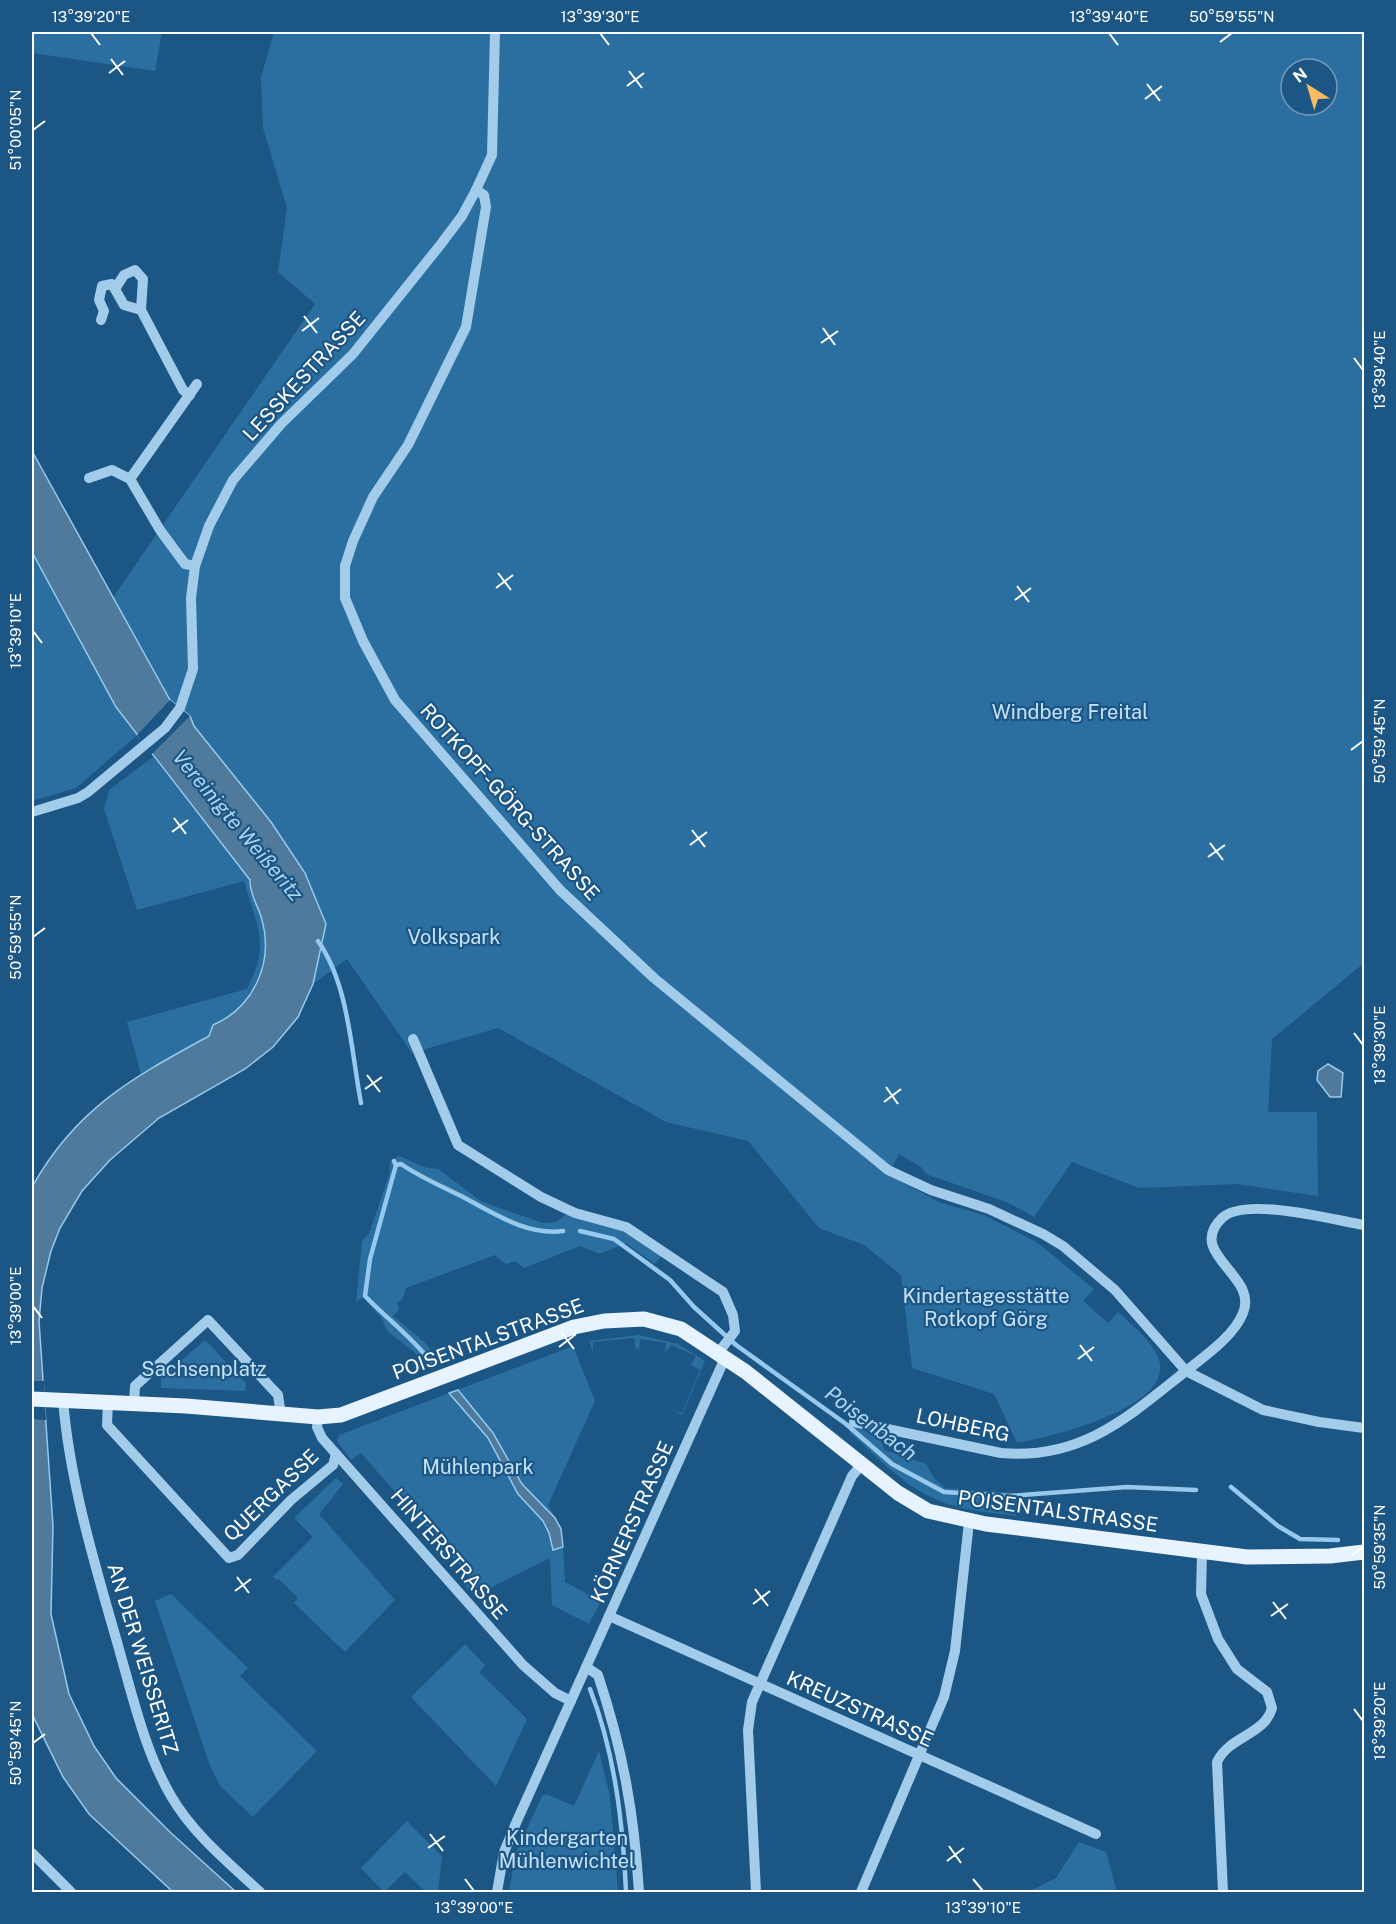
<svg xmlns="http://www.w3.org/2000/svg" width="1396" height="1924" font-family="'Public Sans',sans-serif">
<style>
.green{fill:#2b6fa1;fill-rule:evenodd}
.water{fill:#4f7a9c;stroke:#96c9ed;stroke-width:1.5}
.pier{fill:#1c5685}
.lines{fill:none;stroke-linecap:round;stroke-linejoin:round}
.stream{stroke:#96c9ed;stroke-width:4.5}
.minor{stroke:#a3cceb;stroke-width:10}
.major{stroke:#e7f3fe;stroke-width:15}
.ticks{fill:none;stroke:#fff;stroke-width:2}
.labels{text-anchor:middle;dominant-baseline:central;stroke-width:4.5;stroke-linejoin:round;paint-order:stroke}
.street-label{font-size:20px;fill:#fff;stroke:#1c5685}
.park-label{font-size:20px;fill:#c7e3f8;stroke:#1c5685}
.water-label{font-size:21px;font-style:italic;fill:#aed6f2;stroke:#1c5685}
.neatline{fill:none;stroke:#fff;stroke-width:2}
.ticks-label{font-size:15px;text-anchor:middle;fill:#fff}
</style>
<rect width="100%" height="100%" fill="#1c5685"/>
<g class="green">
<path d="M32 32H162L155 71 32 53Z"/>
<path d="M274 32H1364V963L1272 1039 1268 1112H1317L1318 1196 1237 1184 1139 1188 1072 1162 1034 1217 1009 1203 926 1174 921 1167 899 1154 888 1175 941 1203 984 1215 1038 1243 1094 1289 1083 1301 1108 1323 1118 1312C1132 1325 1151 1340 1158 1357 1178 1408 1049 1437 1017 1443L994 1394 912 1368 901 1275 864 1245 819 1228 748 1141 666 1122 498 1028 412 1053 347 959 313 984 326 924 271 822 194 726 190 716 170 700 112 599 315 304 278 272 287 208 263 128 261 77ZM1291 69H1327V105H1291Z"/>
<path d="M32 552 116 707 137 735 76 788 32 801Z"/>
<path d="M153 757 250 880 263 923 266 946 260 975 240 1008 228 1019 213 1025 209 1036 141 1074 127 1022 247 989C271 943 257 928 244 881L137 910 104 809 109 790Z"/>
<path d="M399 1156 424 1167 438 1169 481 1201 499 1208 543 1223 556 1222 567 1214 626 1230 661 1256 655 1264 626 1243 600 1254 580 1246 524 1268 515 1261 506 1264 495 1255 406 1288 402 1300 397 1302 399 1310 393 1316C409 1330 427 1340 437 1359L425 1364 413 1351 387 1331 382 1319 363 1297 356 1302 362 1241 369 1234 389 1175 390 1162Z"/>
<path d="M639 1335 678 1344 705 1361 682 1415 671 1410 682 1413 700 1370 691 1365 696 1356 671 1345 665 1353 666 1343 640 1339 639 1349H636L634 1338 593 1342V1352L589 1341Z"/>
<path d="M205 1340 246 1383 245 1391 161 1388V1378Z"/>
<path d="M573 1346 595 1401 548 1505 562 1529 565 1582 601 1601 589 1624 552 1605 550 1558 474 1596 463 1582 469 1576 361 1453 351 1460 337 1441 339 1435Z"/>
<path d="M855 1426 879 1438 885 1450 926 1464 934 1478 945 1488 1011 1493 1016 1502V1516C996 1513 975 1512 955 1506 911 1495 882 1461 849 1432Z"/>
<path d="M336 1478 343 1484 319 1514 395 1600 345 1652 294 1603 298 1598 279 1579 277 1580 273 1577 313 1537 294 1518Z"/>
<path d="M171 1594 248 1668 240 1676 317 1751 253 1817 220 1786 209 1763 155 1601Z"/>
<path d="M465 1644 485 1665 479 1672 527 1719 496 1786 411 1697Z"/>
<path d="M599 1751 610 1796 618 1892H509L516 1853 542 1796 546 1794 574 1806Z"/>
<path d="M407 1821 442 1856 438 1892H426L405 1872 384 1892 361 1868Z"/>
<path d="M1079 1842 1106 1852 1117 1892H1028L1056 1878Z"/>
</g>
<g class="water">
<path d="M32 451 170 700 190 716 194 726 271 822 305 873 326 924 313 984 298 1017 273 1047 245 1069 159 1118 110 1160 82 1191 60 1228 51 1251 42 1288 39 1321 53 1526 51 1614 69 1694 94 1746 116 1778 170 1832 236 1892H173L89 1814 63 1777 32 1714V1187C76 1108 132 1078 209 1036L213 1025C253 1008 274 963 262 920 259 907 249 894 250 880L116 707 32 552Z"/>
<path d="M1328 1064 1343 1073 1341 1097H1330L1317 1080 1318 1071Z"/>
<path d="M458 1390 493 1433 522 1484 555 1518 561 1529 563 1547 553 1550 549 1533 543 1521 518 1494 488 1438 449 1393Z"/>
</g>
<g class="pier">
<path d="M170 700 190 716 151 755 137 735Z"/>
<path d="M32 1381H44L46 1420 32 1419Z"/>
</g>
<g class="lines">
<g class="stream">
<path d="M318 941C349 985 351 1051 361 1103"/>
<path d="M394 1161 396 1165 401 1164C420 1177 439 1185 459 1195 491 1211 525 1236 563 1231"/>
<path d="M396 1165 370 1259 365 1296C387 1319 412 1337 431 1362"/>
<path d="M580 1231 614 1239 670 1280 694 1307 736 1345 846 1424 892 1464 944 1492 1009 1496 1127 1487 1196 1490"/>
<path d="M1231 1487 1278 1526 1300 1539 1338 1540"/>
<path d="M590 1689C615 1753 623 1824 626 1892"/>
</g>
<g class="minor">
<path d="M476 190 484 195 486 207 466 327 408 445 373 497 353 541 345 566V598L363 641 395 700 560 890 654 978 888 1170 931 1190 989 1209 1043 1234 1063 1246 1115 1290 1186 1371 1263 1410 1319 1422 1364 1428"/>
<path d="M115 289 124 275 135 270 143 279 141 310"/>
<path d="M101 320 104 311 99 300 102 286 112 284 124 305 141 310 183 390 190 395"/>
<path d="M89 478 112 470 130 479"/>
<path d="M195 566 185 564 160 530 130 479 197 384"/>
<path d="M32 812 78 798 88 792 165 728 180 708 193 669 191 598 195 566 209 526 233 480 281 424 353 354 441 244 462 216 476 190 492 155 495 32"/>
<path d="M413 1039 458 1145 541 1197 575 1213 626 1227 696 1274 723 1292 733 1315 735 1331 719 1352"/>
<path d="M63 1400C70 1485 96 1568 119 1649 133 1698 145 1751 171 1796 193 1834 228 1862 260 1892"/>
<path d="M108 1402 107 1425 229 1558 238 1555 291 1500 333 1465 336 1454"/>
<path d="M134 1404 135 1386 208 1320 278 1395 281 1415"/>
<path d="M318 1417 317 1427 322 1438 523 1665 555 1693 571 1701"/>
<path d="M854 1422 1001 1453C1082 1460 1128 1417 1186 1371 1205 1356 1234 1336 1243 1313 1259 1275 1185 1254 1222 1218 1245 1196 1334 1220 1364 1225"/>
<path d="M1202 1553 1201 1594 1218 1639 1237 1669 1267 1692 1272 1708C1265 1735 1229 1736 1217 1762L1223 1892"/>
<path d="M609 1616 1096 1834"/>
<path d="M586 1667 598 1675C623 1751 634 1812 639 1892"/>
<path d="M32 1853 71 1892"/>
<path d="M497 1892 504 1852 516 1823 725 1358"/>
<path d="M756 1892 748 1730 752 1702 852 1476 862 1464"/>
<path d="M861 1892 944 1697 955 1651 969 1522"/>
</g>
<path class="major" d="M32 1399 186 1406 318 1417 341 1415 574 1327 604 1321 644 1319 681 1329 746 1372 898 1493 928 1511 986 1524 1247 1557 1330 1556 1364 1552"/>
</g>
<path class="ticks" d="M91 33 100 45M600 33 609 45M1109 33 1118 45M1220 42 1232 33M111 59 123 75M629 71 642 88M109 73 125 61M1147 84 1160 101M627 86 644 73M1145 99 1162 86M33 130 45 121M304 316 317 333M823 328 835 345M302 331 319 318M821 343 838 331M1354 358 1363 370M498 573 511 590M1017 586 1029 602M496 588 513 575M1015 600 1031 588M33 631 42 643M1351 750 1363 741M174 818 186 834M692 830 705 847M172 832 188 820M1210 843 1223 860M690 845 707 832M1208 857 1225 845M33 937 45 928M1354 1033 1363 1045M367 1075 380 1092M886 1087 898 1104M365 1089 382 1077M884 1102 901 1089M33 1306 42 1318M561 1332 574 1349M1080 1345 1092 1361M559 1347 576 1334M1078 1359 1094 1347M1351 1556 1363 1547M237 1577 249 1593M755 1589 768 1606M235 1591 251 1579M1273 1602 1286 1619M753 1604 770 1591M1271 1616 1288 1604M1354 1709 1363 1721M33 1743 45 1734M430 1834 443 1851M949 1846 961 1863M428 1848 445 1836M947 1861 964 1848M465 1879 474 1891M973 1879 983 1891"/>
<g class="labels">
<g class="street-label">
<text transform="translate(304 376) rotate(-47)">LESSKESTRASSE</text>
<text transform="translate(510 802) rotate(48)">ROTKOPF-GÖRG-STRASSE</text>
<text transform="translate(488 1339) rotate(-20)">POISENTALSTRASSE</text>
<text transform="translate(963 1425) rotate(12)">LOHBERG</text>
<text transform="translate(271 1495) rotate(-44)">QUERGASSE</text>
<text transform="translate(1058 1511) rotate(8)">POISENTALSTRASSE</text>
<text transform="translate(632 1522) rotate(-66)">KÖRNERSTRASSE</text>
<text transform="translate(449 1554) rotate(49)">HINTERSTRASSE</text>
<text transform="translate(143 1659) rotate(73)">AN DER WEISSERITZ</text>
<text transform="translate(860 1709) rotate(24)">KREUZSTRASSE</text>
</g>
<g class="park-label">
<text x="1070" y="712">Windberg Freital</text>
<text x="454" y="937">Volkspark</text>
<text x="986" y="1296">Kindertagesstätte<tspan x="986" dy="23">Rotkopf Görg</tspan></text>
<text x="204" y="1369">Sachsenplatz</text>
<text x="478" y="1467">Mühlenpark</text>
<text x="567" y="1838">Kindergarten<tspan x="567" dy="23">Mühlenwichtel</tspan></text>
</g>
<g class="water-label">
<text transform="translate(238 825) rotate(50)">Vereinigte Weißeritz</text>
<text transform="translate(871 1423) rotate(37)">Poisenbach</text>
</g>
</g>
<rect width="1396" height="1924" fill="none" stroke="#1c5685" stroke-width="66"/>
<g transform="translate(1309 87) rotate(323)"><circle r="28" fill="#1c5685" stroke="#779ab6" stroke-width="1.5"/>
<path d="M0-4.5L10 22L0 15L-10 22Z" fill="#fbbb60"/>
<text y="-9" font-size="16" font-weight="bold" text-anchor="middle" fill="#ffffff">N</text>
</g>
<rect x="33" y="33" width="1330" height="1858" class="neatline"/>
<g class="ticks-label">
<text x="91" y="22">13°39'20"E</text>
<text x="600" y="22">13°39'30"E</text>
<text x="1109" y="22">13°39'40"E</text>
<text x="1232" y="22">50°59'55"N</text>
<text transform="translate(16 130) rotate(-90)" y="5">51°00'05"N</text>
<text transform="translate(1380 370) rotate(-90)" y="5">13°39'40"E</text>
<text transform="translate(16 631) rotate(-90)" y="5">13°39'10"E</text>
<text transform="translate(1380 741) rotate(-90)" y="5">50°59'45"N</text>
<text transform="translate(16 937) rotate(-90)" y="5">50°59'55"N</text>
<text transform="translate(1380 1045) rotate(-90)" y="5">13°39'30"E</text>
<text transform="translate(16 1306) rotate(-90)" y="5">13°39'00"E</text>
<text transform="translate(1380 1547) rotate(-90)" y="5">50°59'35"N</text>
<text transform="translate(1380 1721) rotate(-90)" y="5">13°39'20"E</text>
<text transform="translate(16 1743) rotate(-90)" y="5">50°59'45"N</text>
<text x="474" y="1913">13°39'00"E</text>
<text x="983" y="1913">13°39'10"E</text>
</g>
</svg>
